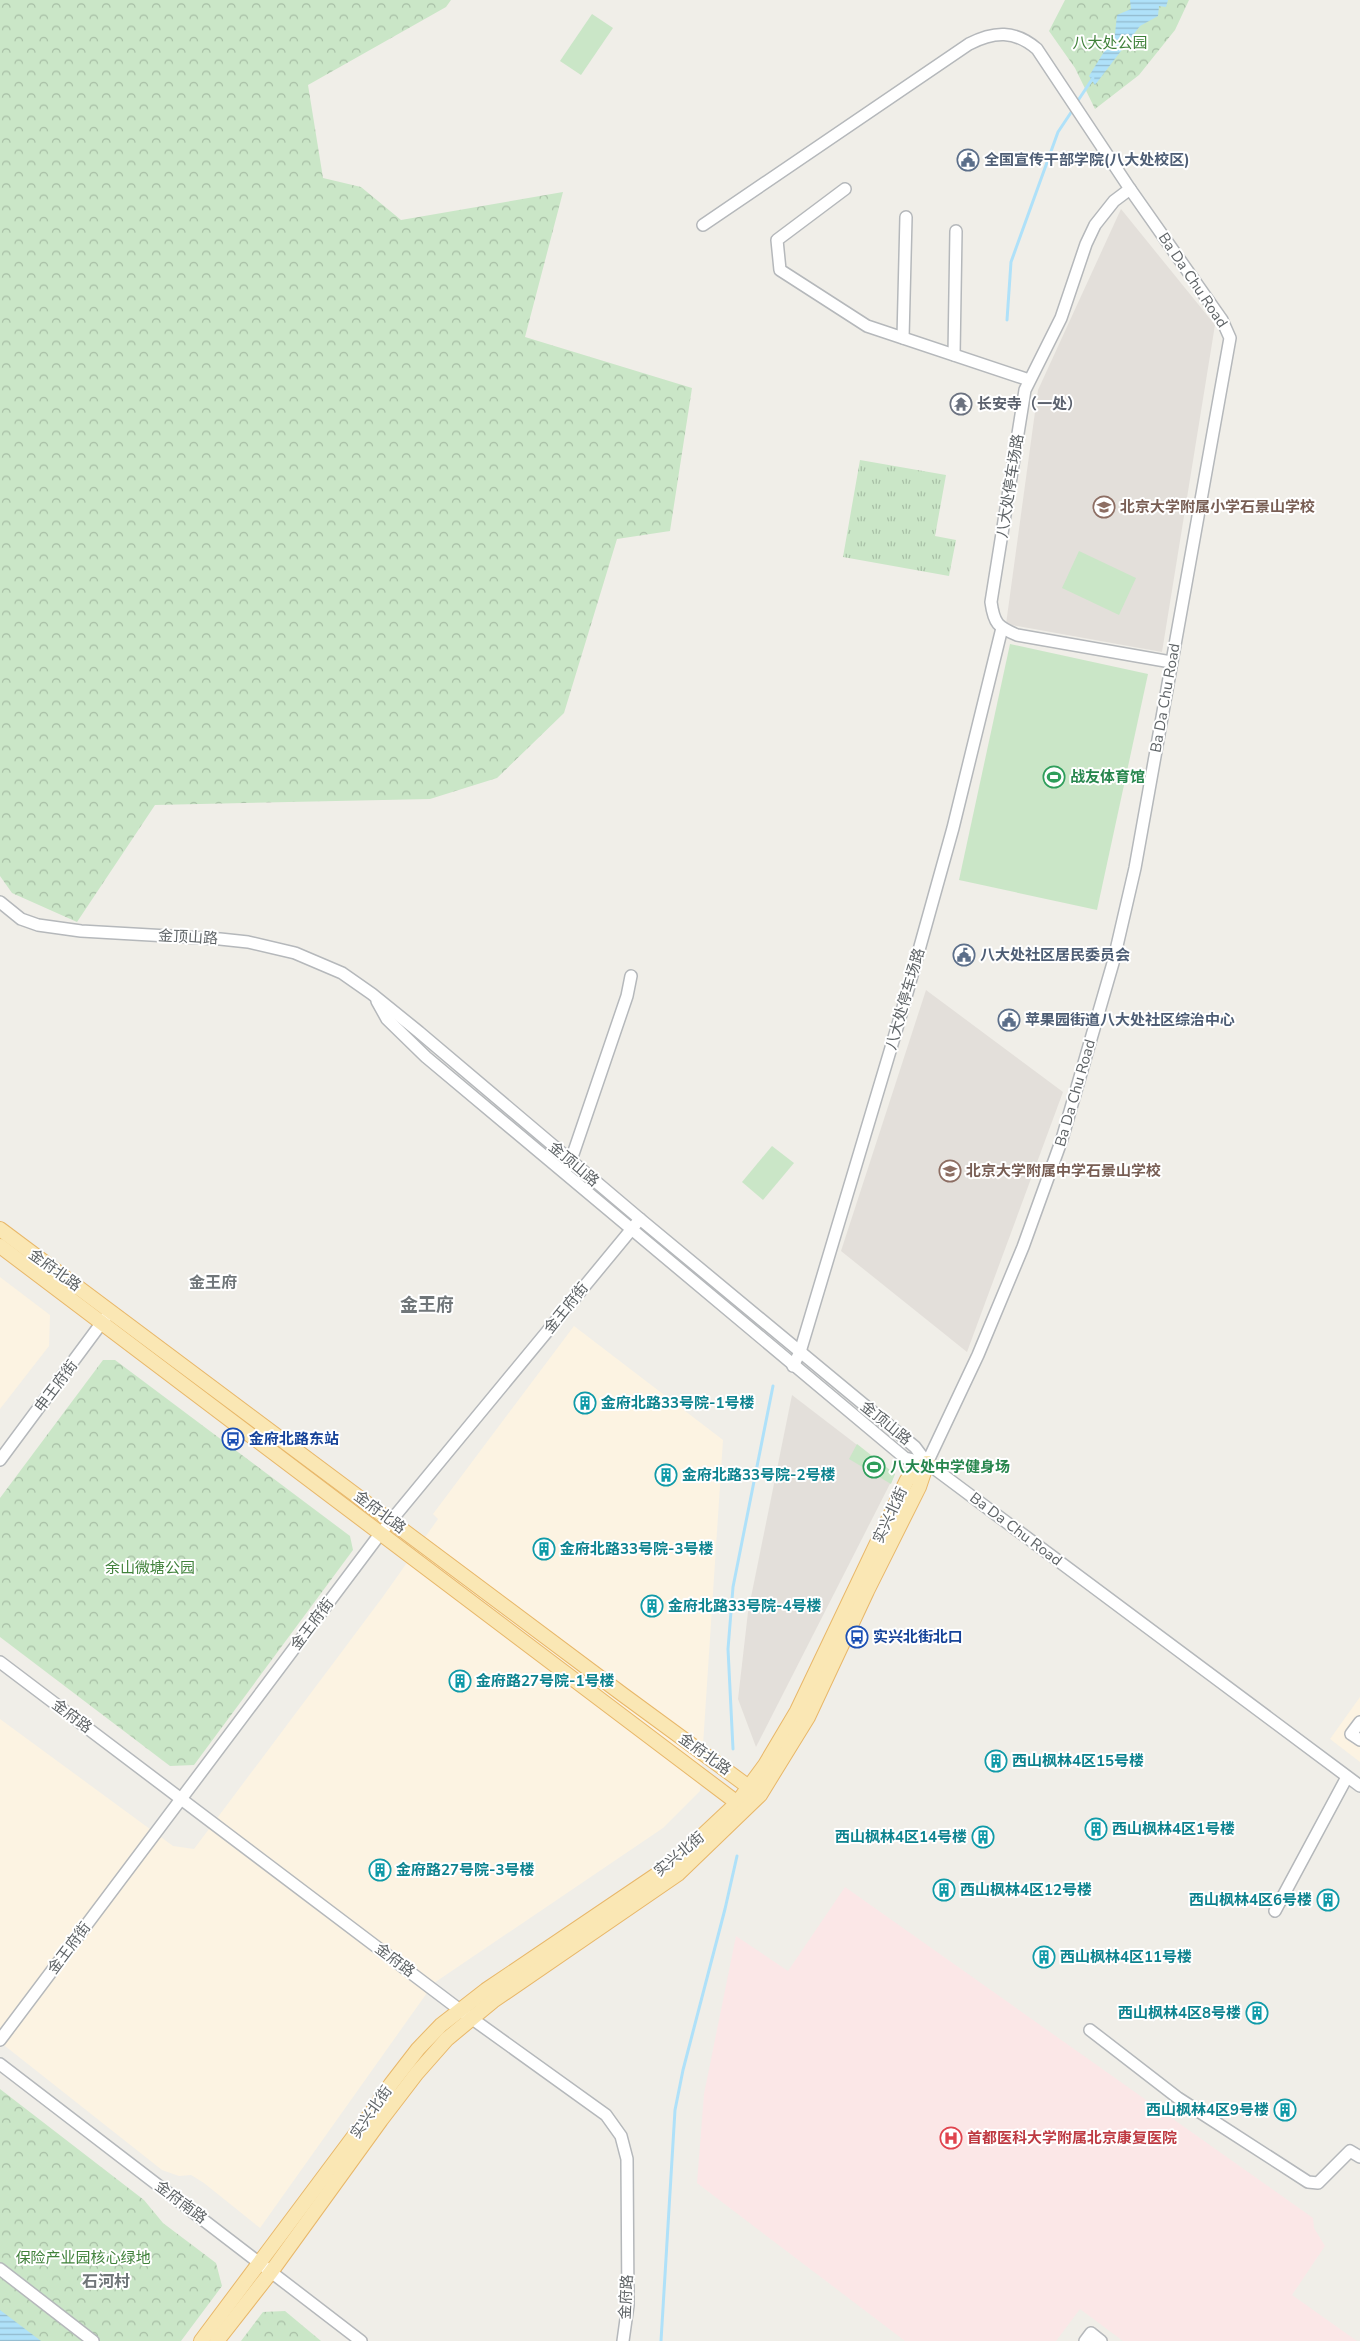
<svg xmlns="http://www.w3.org/2000/svg" width="1360" height="2341" font-family="'Nunito Sans','Noto Sans SC',sans-serif">
<style>
.commercial{fill:#fcf3e2}
.education{fill:#e3dfda}
.medical{fill:#fbe7e7}
.grass{fill:url(#grass-tufts)}
.forest{fill:url(#forest-crowns)}
.pitch{fill:#cae6c7}
.water{fill:url(#water-rules)}
.lines{fill:none;stroke-linecap:round;stroke-linejoin:round}
.stream{stroke:#afe1f9;stroke-width:3}
.minor-casing{stroke:#b5b8bb;stroke-width:14}
.major-casing{stroke:#e8b769;stroke-width:16}
.minor{stroke:#fff;stroke-width:11}
.major{stroke:#fae7b4;stroke-width:14}
.labels{text-anchor:middle;dominant-baseline:central;stroke-width:4;stroke-linejoin:round;paint-order:stroke}
.park-label{font-size:15px;fill:#40823b;stroke:#fff}
.service-label{font-size:15px;font-weight:bold;fill:#4e5e75;stroke:#fff;text-anchor:start}
.street-label{font-size:15px;fill:#5f6467;stroke:#fff}
.worship-label{font-size:15px;font-weight:bold;fill:#5b616d;stroke:#fff;text-anchor:start}
.education-label{font-size:15px;font-weight:bold;fill:#785e54;stroke:#fff;text-anchor:start}
.leisure-label{font-size:15px;font-weight:bold;fill:#27864d;stroke:#fff;text-anchor:start}
.culture-label{font-size:15px;font-weight:bold;fill:#0d838f;stroke:#fff;text-anchor:start}
.transit-label{font-size:15px;font-weight:bold;fill:#164399;stroke:#fff;text-anchor:start}
.health-label{font-size:15px;font-weight:bold;fill:#be3a42;stroke:#fff;text-anchor:start}
.neighbourhood-label{font-size:16px;font-weight:bold;fill:#707679;stroke:#fff}
.quarter-label{font-size:18px;font-weight:bold;fill:#707679;stroke:#fff}
</style>
<defs>
<pattern id="grass-tufts" width="24" height="20" patternUnits="userSpaceOnUse" patternTransform="scale(1.25)"><rect width="24" height="20" fill="#cae6c7"/><path d="M3 7l-1-3M5 7V3M7 7l1-3M15 17l-1-3M17 17v-4M19 17l1-3" fill="none" stroke="#a7bea5"/></pattern>
<pattern id="forest-crowns" width="20" height="18" patternUnits="userSpaceOnUse" patternTransform="scale(1.25)"><rect width="20" height="18" fill="#cae6c7"/><path d="M2 6a3 3 0 1 1 6 0M12 15a3 3 0 1 1 6 0" fill="none" stroke="#a7bea5"/></pattern>
<pattern id="water-rules" width="6" height="5" patternUnits="userSpaceOnUse" patternTransform="scale(1.25)"><rect width="6" height="5" fill="#afe1f9"/><path d="M0 2.5h6" fill="none" stroke="#92bacd"/></pattern>
</defs>
<rect width="100%" height="100%" fill="#f0eee8"/>
<g class="commercial">
<path d="M0 1277 50 1315 49 1346 0 1409Z"/>
<path d="M574 1326 723 1440 700 1791 663 1828 434 1983 260 2228 204 2183 191 2175 179 2176 162 2170 0 2042V1719L173 1846 194 1849 382 1598 438 1519 433 1514Z"/>
<path d="M1360 1697V1762L1330 1739Z"/>
</g>
<g class="education">
<path d="M1121 209 1215 325 1162 652 1006 624 1038 390Z"/>
<path d="M926 990 1063 1092 967 1352 841 1251Z"/>
<path d="M792 1395 895 1474 756 1747 738 1699 748 1612Z"/>
</g>
<path class="medical" d="M845 1887 1313 2218 1314 2228 1325 2246 1292 2295 1357 2341H1123L1080 2309 1056 2341H905L697 2183 704 2094 736 1936 788 1971Z"/>
<path class="grass" d="M860 460 946 475 935 536 956 540 949 576 843 557Z"/>
<g class="forest">
<path d="M0 0H451L446 7 308 85 323 178 361 187 401 220 563 192 525 337 692 388 670 531 617 539 564 713 497 778 430 799 155 805 77 922 12 893 0 876Z"/>
<path d="M1065 0H1189L1175 30 1139 75 1095 109 1075 68 1049 31Z"/>
<path d="M103 1360H115L350 1536 353 1550 194 1765 170 1766 0 1637V1498Z"/>
<path d="M0 2089 144 2200 163 2223 216 2263 222 2286 181 2341H0Z"/>
<path d="M285 2311 321 2341H241L263 2312Z"/>
</g>
<g class="pitch">
<path d="M592 14 613 28 581 75 560 61Z"/>
<path d="M1079 551 1136 578 1119 615 1062 588Z"/>
<path d="M1010 644 1148 674 1097 910 959 880Z"/>
<path d="M772 1146 794 1163 763 1200 742 1182Z"/>
<path d="M857 1444 895 1474 891 1484 849 1459Z"/>
</g>
<g class="water">
<path d="M1130 0H1168L1166 7 1159 6 1158 16 1140 26 1095 85 1089 76 1115 34 1117 15 1131 9Z"/>
<path d="M0 2310 41 2341H0Z"/>
</g>
<g class="lines">
<g class="stream">
<path d="M1077 102 1093 78"/>
<path d="M1007 320 1011 262 1058 132 1074 108"/>
<path d="M733 1749 728 1649 733 1587 773 1386"/>
<path d="M661 2341 675 2110 683 2070 725 1909 737 1856"/>
</g>
<g class="minor-casing">
<g id="minor">
<path d="M845 189 777 240 780 270 867 326 1029 380"/>
<path d="M1130 189 1114 201 1095 225 1086 244 1061 318 1025 390 991 602C994 624 998 627 1017 635L1171 662"/>
<path d="M703 225 969 44C994 31 1015 30 1037 49L1130 189 1222 320 1230 338 1135 868 1113 963 1062 1139 1023 1247 978 1355 927 1463"/>
<path d="M903 338 906 217"/>
<path d="M954 355 956 231"/>
<path d="M0 902 21 919 38 925 81 931 220 939 248 942 295 953 342 973 372 994 419 1032 640 1219 915 1447 927 1463 1360 1786"/>
<path d="M377 1001 387 1019 426 1057 905 1458 927 1463"/>
<path d="M569 1166 627 996 631 976"/>
<path d="M793 1366 800 1352 902 1011 953 828 1002 628"/>
<path d="M0 1460 106 1317"/>
<path d="M0 1662 460 2010 606 2115 621 2136 627 2159 628 2305 623 2341"/>
<path d="M1360 1722 1351 1734 1360 1740"/>
<path d="M1275 1911 1347 1777"/>
<path d="M1090 2030 1178 2098 1308 2182 1318 2183 1350 2151 1360 2157"/>
<path d="M0 2040 380 1534 640 1219"/>
<path d="M0 2064 361 2341"/>
<path d="M0 2269 93 2341"/>
<path d="M1085 2341 1091 2333 1101 2341"/>
</g>
</g>
<g class="major-casing">
<g id="major">
<path d="M0 1229 622 1694 757 1793"/>
<path d="M0 1246 744 1808"/>
<path d="M201 2341 375 2108 391 2084 418 2049 441 2025 486 1990 671 1865 737 1803 765 1765 797 1711 907 1480 927 1463"/>
<path d="M217 2341 271 2272 381 2120 417 2073 447 2039 493 2001 678 1874 760 1795 808 1717 867 1591 919 1487 927 1463"/>
</g>
</g>
<use href="#minor" class="minor"/>
<use href="#major" class="major"/>
</g>
<defs>
<g id="civic-ring" transform="scale(1.125)"><circle r="9.5" fill="#fff" stroke="#5c6f8a" stroke-width="1.5"/><path d="M-.6-6.5H3V-4.5H.6V-3L4-1V1h2V6H-6V1h2V-1L-.6-3ZM-1.2 2.5V6h2.4V2.5Z" fill="#5c6f8a"/></g>
<g id="temple-ring" transform="scale(1.125)"><circle r="9.5" fill="#fff" stroke="#6b7280" stroke-width="1.5"/><path d="M0-6L5-2H3V0L6.5 2.5H4V6H1.5V3h-3V6H-4V2.5H-6.5L-3 0V-2H-5Z" fill="#6b7280"/></g>
<g id="school-ring" transform="scale(1.125)"><circle r="9.5" fill="#fff" stroke="#8d6e63" stroke-width="1.5"/><path d="M0-5L7-2L0 1L-7-2ZM-4 1L0 2.5L4 1V4Q0 6-4 4Z" fill="#8d6e63"/></g>
<g id="stadium-ring" transform="scale(1.125)"><circle r="9.5" fill="#fff" stroke="#2e9e5b" stroke-width="1.5"/><path d="M0-5a6.5 5 0 1 0 0 10a6.5 5 0 1 0 0-10ZM-3.5-1.8h7v3.6h-7Z" fill="#2e9e5b"/></g>
<g id="building-ring" transform="scale(1.125)"><circle r="9.5" fill="#fff" stroke="#0f9aa8" stroke-width="1.5"/><path d="M-4-6H4V6H1V3H-1V6H-4ZM-2.5-4.3h1.7v1.8h-1.7ZM.8-4.3h1.7v1.8H.8ZM-2.5-1h1.7V.8h-1.7ZM.8-1h1.7V.8H.8Z" fill="#0f9aa8"/></g>
<g id="bus-ring" transform="scale(1.125)"><circle r="9.5" fill="#fff" stroke="#1a4fb4" stroke-width="1.5"/><path d="M-5-6H5V4H4V6H2V4H-2V6H-4V4H-5ZM-3.5-4V0h7V-4ZM-3.5 1.2v1.5H-2V1.2ZM2 1.2v1.5H3.5V1.2Z" fill="#1a4fb4"/></g>
<g id="hospital-ring" transform="scale(1.125)"><circle r="9.5" fill="#fff" stroke="#e0444e" stroke-width="1.5"/><path d="M-5-5h3v3.5h4V-5h3V5h-3V1.5h-4V5h-3Z" fill="#e0444e"/></g>
</defs>
<g fill-rule="evenodd">
<use href="#civic-ring" x="968" y="160"/>
<use href="#temple-ring" x="961" y="404"/>
<use href="#school-ring" x="1104" y="507"/>
<use href="#stadium-ring" x="1054" y="777"/>
<use href="#civic-ring" x="964" y="955"/>
<use href="#civic-ring" x="1009" y="1020"/>
<use href="#school-ring" x="950" y="1171"/>
<use href="#building-ring" x="585" y="1403"/>
<use href="#bus-ring" x="233" y="1439"/>
<use href="#stadium-ring" x="874" y="1467"/>
<use href="#building-ring" x="666" y="1475"/>
<use href="#building-ring" x="544" y="1549"/>
<use href="#building-ring" x="652" y="1606"/>
<use href="#bus-ring" x="857" y="1637"/>
<use href="#building-ring" x="460" y="1681"/>
<use href="#building-ring" x="996" y="1761"/>
<use href="#building-ring" x="1096" y="1829"/>
<use href="#building-ring" x="983" y="1837"/>
<use href="#building-ring" x="380" y="1870"/>
<use href="#building-ring" x="944" y="1890"/>
<use href="#building-ring" x="1328" y="1900"/>
<use href="#building-ring" x="1044" y="1957"/>
<use href="#building-ring" x="1257" y="2013"/>
<use href="#building-ring" x="1285" y="2110"/>
<use href="#hospital-ring" x="951" y="2138"/>
</g>
<g class="labels">
<g class="park-label">
<text x="1110" y="43">八大处公园</text>
<text x="150" y="1568">余山微塘公园</text>
<text x="83" y="2258">保险产业园核心绿地</text>
</g>
<g class="service-label">
<text x="984" y="160">全国宣传干部学院(八大处校区)</text>
<text x="980" y="955">八大处社区居民委员会</text>
<text x="1025" y="1020">苹果园街道八大处社区综治中心</text>
</g>
<g class="street-label">
<text transform="translate(1193 280) rotate(56)">Ba Da Chu Road</text>
<text transform="translate(1010 486) rotate(-81)">八大处停车场路</text>
<text transform="translate(1165 698) rotate(-80)">Ba Da Chu Road</text>
<text transform="translate(188 937) rotate(3)">金顶山路</text>
<text transform="translate(905 999) rotate(-74)">八大处停车场路</text>
<text transform="translate(1075 1093) rotate(-74)">Ba Da Chu Road</text>
<text transform="translate(574 1164) rotate(40)">金顶山路</text>
<text transform="translate(55 1270) rotate(36)">金府北路</text>
<text transform="translate(566 1308) rotate(-51)">金王府街</text>
<text transform="translate(56 1386) rotate(-53)">申王府街</text>
<text transform="translate(886 1423) rotate(39)">金顶山路</text>
<text transform="translate(380 1512) rotate(37)">金府北路</text>
<text transform="translate(890 1515) rotate(-65)">实兴北街</text>
<text transform="translate(1016 1529) rotate(37)">Ba Da Chu Road</text>
<text transform="translate(312 1624) rotate(-53)">金王府街</text>
<text transform="translate(72 1716) rotate(37)">金府路</text>
<text transform="translate(705 1754) rotate(36)">金府北路</text>
<text transform="translate(679 1854) rotate(-40)">实兴北街</text>
<text transform="translate(69 1948) rotate(-53)">金王府街</text>
<text transform="translate(395 1960) rotate(37)">金府路</text>
<text transform="translate(371 2112) rotate(-55)">实兴北街</text>
<text transform="translate(181 2202) rotate(37)">金府南路</text>
<text transform="translate(626 2297) rotate(-87)">金府路</text>
</g>
<g class="worship-label">
<text x="977" y="404">长安寺（一处）</text>
</g>
<g class="education-label">
<text x="1120" y="507">北京大学附属小学石景山学校</text>
<text x="966" y="1171">北京大学附属中学石景山学校</text>
</g>
<g class="leisure-label">
<text x="1070" y="777">战友体育馆</text>
<text x="890" y="1467">八大处中学健身场</text>
</g>
<g class="culture-label">
<text x="601" y="1403">金府北路33号院-1号楼</text>
<text x="682" y="1475">金府北路33号院-2号楼</text>
<text x="560" y="1549">金府北路33号院-3号楼</text>
<text x="668" y="1606">金府北路33号院-4号楼</text>
<text x="476" y="1681">金府路27号院-1号楼</text>
<text x="1012" y="1761">西山枫林4区15号楼</text>
<text x="1112" y="1829">西山枫林4区1号楼</text>
<text x="967" y="1837" text-anchor="end">西山枫林4区14号楼</text>
<text x="396" y="1870">金府路27号院-3号楼</text>
<text x="960" y="1890">西山枫林4区12号楼</text>
<text x="1312" y="1900" text-anchor="end">西山枫林4区6号楼</text>
<text x="1060" y="1957">西山枫林4区11号楼</text>
<text x="1241" y="2013" text-anchor="end">西山枫林4区8号楼</text>
<text x="1269" y="2110" text-anchor="end">西山枫林4区9号楼</text>
</g>
<g class="transit-label">
<text x="249" y="1439">金府北路东站</text>
<text x="873" y="1637">实兴北街北口</text>
</g>
<g class="health-label">
<text x="967" y="2138">首都医科大学附属北京康复医院</text>
</g>
<g class="neighbourhood-label">
<text x="213" y="1283">金王府</text>
<text x="106" y="2282">石河村</text>
</g>
<g class="quarter-label">
<text x="427" y="1305">金王府</text>
</g>
</g>
</svg>
